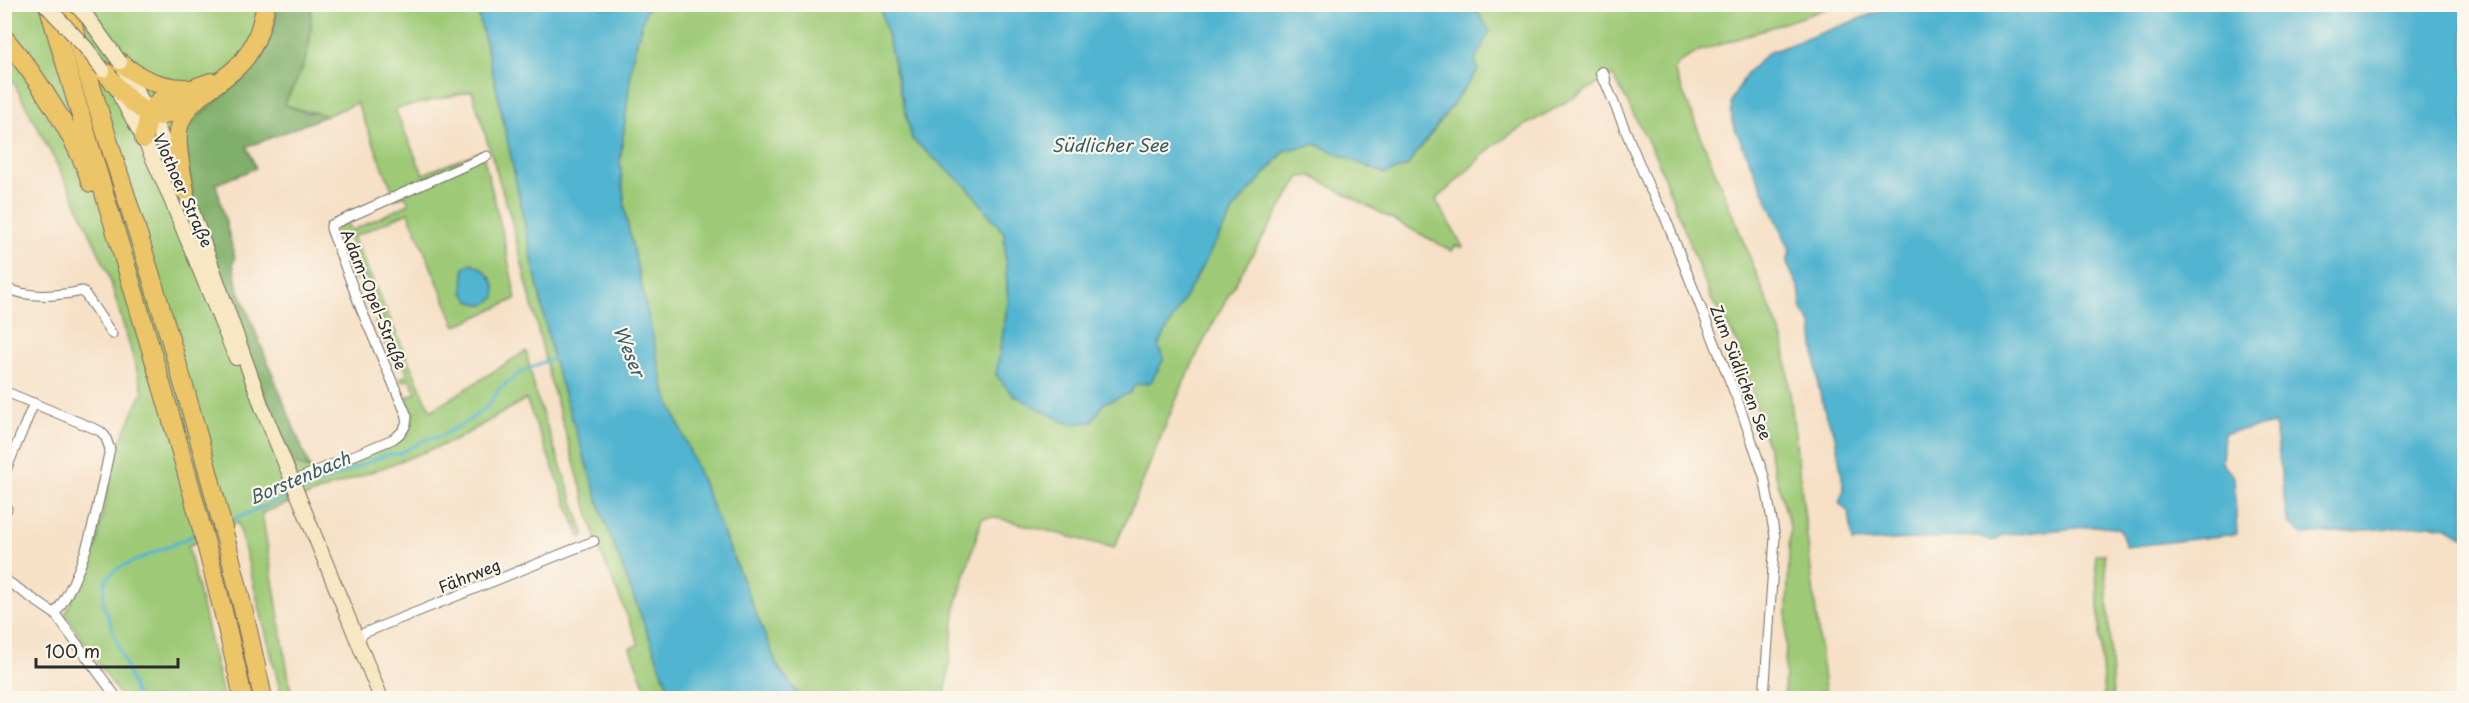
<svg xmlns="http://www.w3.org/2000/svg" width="2469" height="703" font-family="'Playpen Sans',sans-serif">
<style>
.green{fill:#9eca77;stroke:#647a51;stroke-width:1.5}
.forest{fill:#7eae68;stroke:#546c4a;stroke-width:1.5}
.water{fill:#51b4d0;stroke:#3e707e;stroke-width:1.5}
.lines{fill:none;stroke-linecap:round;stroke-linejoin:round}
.stream{stroke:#51b4d0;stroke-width:3}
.minor-casing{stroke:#726a61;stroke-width:11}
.tertiary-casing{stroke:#726a61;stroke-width:14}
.secondary-casing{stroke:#726a61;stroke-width:16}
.motorway-casing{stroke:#726a61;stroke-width:20}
.minor{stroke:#fff;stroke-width:9}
.tertiary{stroke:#fff;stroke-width:12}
.secondary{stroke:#f7e8c3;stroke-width:14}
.motorway{stroke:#ecc569;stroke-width:18}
.secondary-bridge-casing{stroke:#726a61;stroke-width:16;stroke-linecap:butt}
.secondary-bridge{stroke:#f7e8c3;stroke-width:14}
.labels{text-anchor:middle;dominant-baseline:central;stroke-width:4.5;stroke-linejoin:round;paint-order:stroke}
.street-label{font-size:16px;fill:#2b2b2b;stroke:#fbf7ec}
.water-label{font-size:18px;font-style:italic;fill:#385b65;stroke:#fbf7ec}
</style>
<rect width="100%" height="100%" fill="#fbf7ec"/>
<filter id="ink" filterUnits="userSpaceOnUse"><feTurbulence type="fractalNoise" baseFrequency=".0167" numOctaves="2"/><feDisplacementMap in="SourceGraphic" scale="12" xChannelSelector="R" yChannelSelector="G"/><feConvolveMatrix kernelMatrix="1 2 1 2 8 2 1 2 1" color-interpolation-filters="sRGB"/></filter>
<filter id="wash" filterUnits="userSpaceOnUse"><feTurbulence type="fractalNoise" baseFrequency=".008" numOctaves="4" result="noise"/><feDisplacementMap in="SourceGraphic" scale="24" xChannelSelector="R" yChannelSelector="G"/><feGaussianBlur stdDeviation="1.35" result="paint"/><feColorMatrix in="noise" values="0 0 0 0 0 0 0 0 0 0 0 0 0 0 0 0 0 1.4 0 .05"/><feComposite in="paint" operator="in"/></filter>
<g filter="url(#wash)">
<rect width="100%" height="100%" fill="#f6e0c6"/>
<g class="green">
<path d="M651 4 880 5 912 139 968 188 1004 233 1008 302 996 375 1104 403 1130 393 1236 206 1286 150 1315 144 1385 174 1407 166 1478 70 1475 59 1479 14 1465 5H1838L1700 51 1681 61 1674 70 1784 342 1826 698H1784L1790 526 1738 343 1711 299 1657 159 1613 75 1517 130 1492 147 1436 200 1463 247 1455 246 1452 251 1312 176 1300 177C1262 239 1222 301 1191 367 1163 426 1142 488 1114 548L994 517 982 518 956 605 945 698H801L778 667 665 391 626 217 620 162 633 56 645 12Z"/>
<path d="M4 5H278L271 39 264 54 239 84 223 95 182 144 306 468H310L313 475C333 467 401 446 408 429 413 418 409 409 405 398L416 393 410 379 402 382 400 378 408 375 394 342 385 345 384 342 392 338 385 322 376 325 375 322 383 318 376 302 368 306 366 303 374 299V296L365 299 364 297 372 293 365 277 356 280 355 277 363 273 357 258 348 261 346 258 355 254 347 236 337 241 335 233 339 225 346 221 351 231 409 204 405 195 396 199 357 103 326 116C312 111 298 110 283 104 305 68 313 47 311 5H476L496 86 553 359 604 519 667 684 675 698H649L630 648 639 644 598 546 550 379 511 219 472 91 395 109 423 174 482 151 502 230 516 299 456 326 408 212 353 237 431 411 526 351 535 392 585 536 580 537 526 399 456 440 262 513 292 698H282L238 522 188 546 223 696 206 698H122L65 614 96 548 113 457 143 391 108 273 73 195 15 85 5 72Z"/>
<path d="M2095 554H2105L2113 698H2104Z"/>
</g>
<path class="forest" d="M278 5H311C313 47 305 68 284 104L307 113 315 112 326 116 247 147 256 168 216 184 235 258 233 264 237 285 310 468 299 466 292 460 259 382 195 211 184 131C227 83 269 79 278 5Z"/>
<g class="water">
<path d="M1465 4 1479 14 1490 31 1475 59 1478 70 1407 166 1385 174 1315 144 1286 150 1236 206 1158 346 1164 359 1151 382 1135 385 1130 393 1104 403 1092 422 1068 424 1013 395 996 375 1008 302 1004 233 968 188 912 139 880 5Z"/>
<path d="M1899 4 2464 5V537L2448 527 2432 525 2303 535 2290 524 2286 512 2275 424 2224 433 2222 463 2234 477 2237 534 2126 547 2120 529 2098 526 2003 535 1993 541 1978 536 1853 542 1849 513 1839 503 1844 489 1835 436 1824 409 1818 385 1812 325 1802 310 1799 288 1787 264 1790 250 1732 122 1731 101 1747 73 1768 53Z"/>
<path d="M595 5C610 11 633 4 651 5L645 12 633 56 620 162 626 217 665 391 778 667 801 698H675L667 684 604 519 553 359 496 86 476 5Z"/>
<path d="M471 263C485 268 498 282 495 297L486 305 471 302 463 292 464 268Z"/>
</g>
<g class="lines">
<g class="stream">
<path d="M301 491 385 455 399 454 424 440 438 437 468 421 487 407 499 389 521 372 555 357"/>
<path d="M229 521 292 495"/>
<path d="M137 698 103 602 105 581 116 569 195 535"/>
</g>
</g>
</g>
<g filter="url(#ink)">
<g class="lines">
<g class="minor-casing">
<g id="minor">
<path d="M1604 79 1649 187 1665 217 1739 404 1764 476 1775 537 1764 698"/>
<path d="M4 287C29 299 56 296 83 291L112 334"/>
<path d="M4 391 100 431 105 436 110 449C97 506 89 566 55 614"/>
<path d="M4 475 34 403"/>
<path d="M293 481 393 439C402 433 407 427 407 416L361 309 331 229V225L487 156"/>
<path d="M4 503 7 509"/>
<path d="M4 579 55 614 117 698"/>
<path d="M358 641 364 633 594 541"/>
<path d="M4 694 11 698"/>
</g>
</g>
<g class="tertiary-casing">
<path id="tertiary" d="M1602 73 1604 79"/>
</g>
<g class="secondary-casing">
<g id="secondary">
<path d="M124 69 159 131 185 191 262 407 381 698"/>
<path d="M120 96 144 139 167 190 236 358"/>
</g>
</g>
<g class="motorway-casing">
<g id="motorway">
<path d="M48 4C114 235 192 463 243 698"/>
<path d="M67 4C93 99 126 192 154 286 196 422 234 560 263 698"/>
<path d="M4 38C35 73 77 139 91 183"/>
<path d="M120 62C140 79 159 87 185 88"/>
<path d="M103 70C118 87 137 115 161 116L195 100"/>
<path d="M144 139 149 112 159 101 211 82"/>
<path d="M185 191C182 173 176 150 178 131 183 99 217 87 237 67 255 50 261 28 266 4"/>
</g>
</g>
<use href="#minor" class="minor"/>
<use href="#tertiary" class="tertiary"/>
<use href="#secondary" class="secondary"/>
<use href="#motorway" class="motorway"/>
<g class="secondary-bridge-casing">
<g id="secondary-bridge">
<path d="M45 4 86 48 103 70"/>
<path d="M75 4 88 18 120 62"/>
</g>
</g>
<use href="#secondary-bridge" class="secondary-bridge"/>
</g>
</g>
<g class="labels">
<g class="street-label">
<text transform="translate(184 190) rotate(66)">Vlothoer Straße</text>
<text transform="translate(375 299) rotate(68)">Adam-Opel-Straße</text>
<text transform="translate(1742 372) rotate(69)">Zum Südlichen See</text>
<text transform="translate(469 575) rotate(-22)">Fährweg</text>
</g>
<g class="water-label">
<text x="1110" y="144">Südlicher See</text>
<text transform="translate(630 351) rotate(68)">Weser</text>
<text transform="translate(299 477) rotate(-23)">Borstenbach</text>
</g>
</g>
<rect width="2469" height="703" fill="none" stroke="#fbf7ec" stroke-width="24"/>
<path d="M36 658v9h142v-9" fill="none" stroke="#2b2b2b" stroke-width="3"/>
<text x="45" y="658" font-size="18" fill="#2b2b2b" stroke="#fbf7ec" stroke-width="4.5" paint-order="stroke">100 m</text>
</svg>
